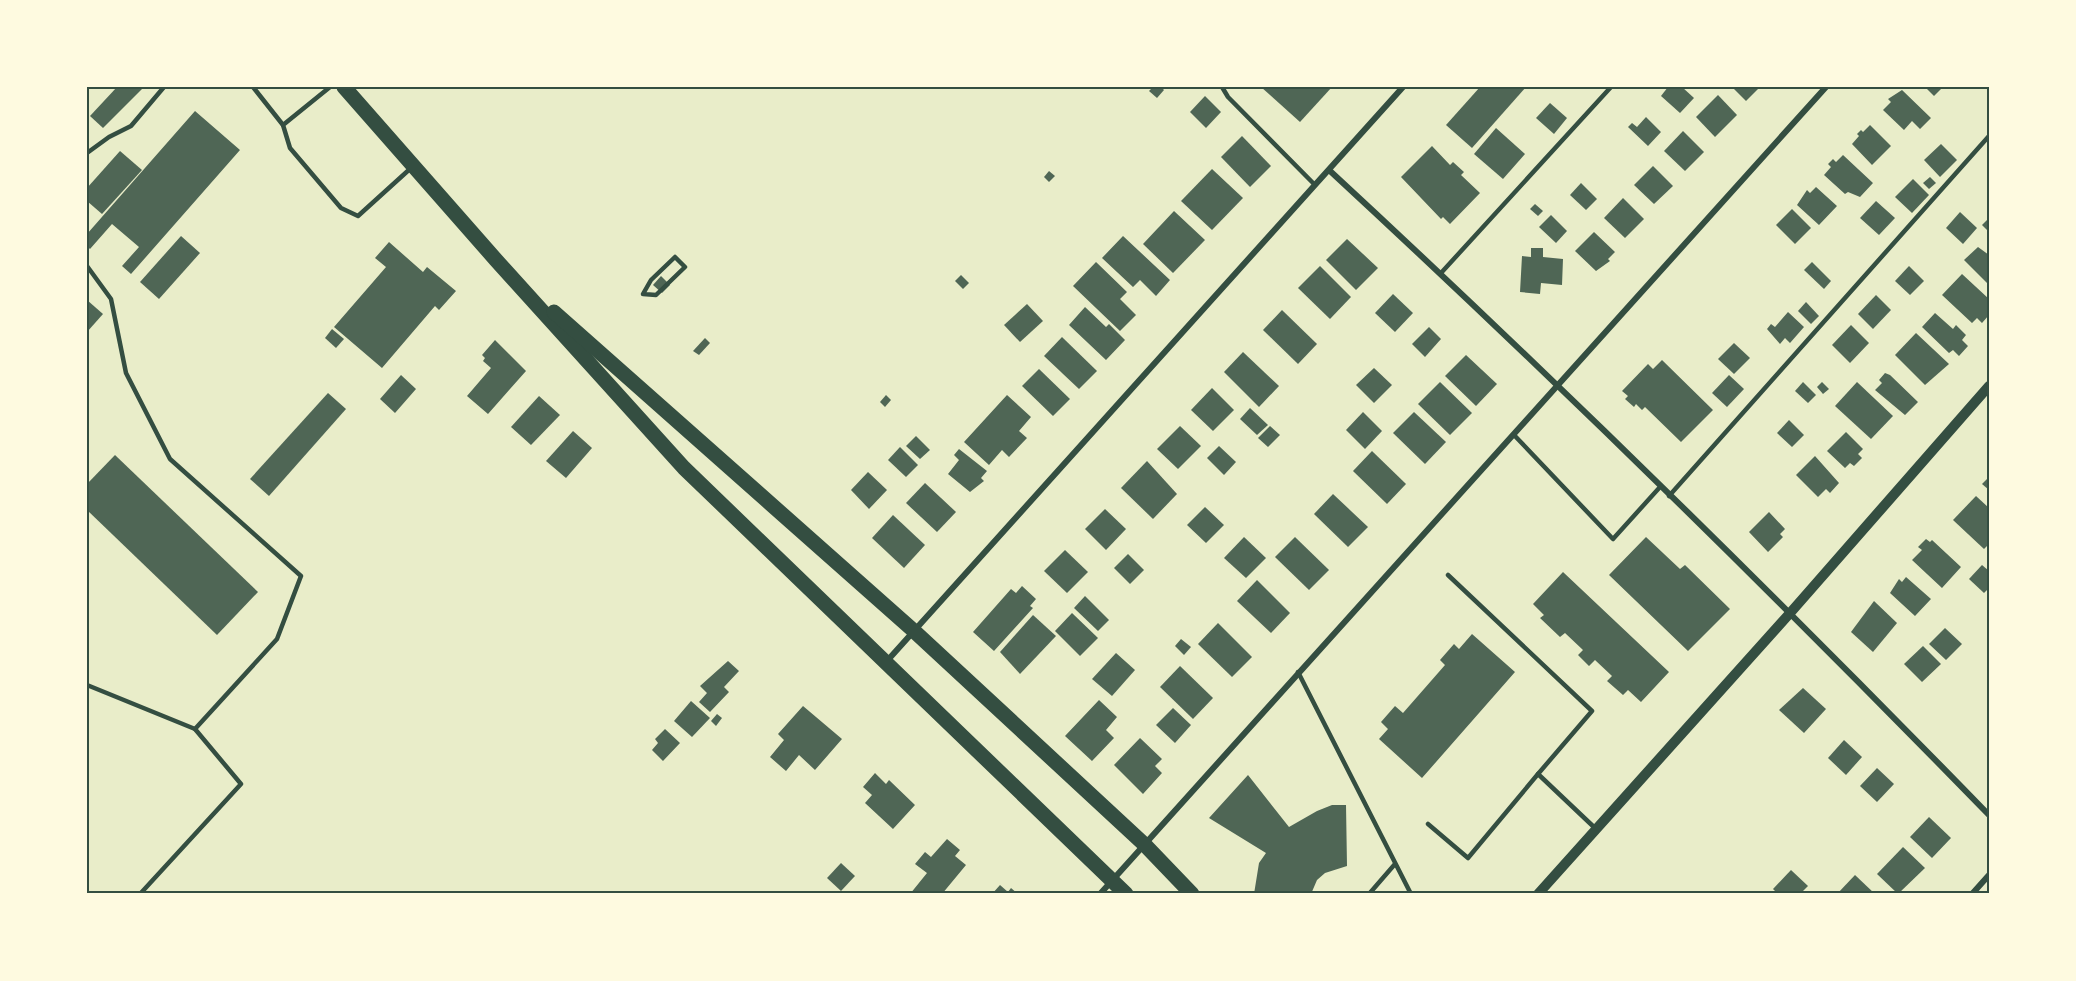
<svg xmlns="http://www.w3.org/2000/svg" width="2076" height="981" font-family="Quicksand,sans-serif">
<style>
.building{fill:#4f6655}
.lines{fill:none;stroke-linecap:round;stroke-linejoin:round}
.service{stroke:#344e41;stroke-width:4.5}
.minor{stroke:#344e41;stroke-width:6}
.tertiary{stroke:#344e41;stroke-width:10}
.primary{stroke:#344e41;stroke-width:15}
.neatline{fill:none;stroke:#344e41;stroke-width:2}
</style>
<rect width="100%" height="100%" fill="#e9edc9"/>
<g class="building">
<path d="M117 87H144L103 128 90 116Z"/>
<path d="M1153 87H1161L1164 90 1157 98 1149 91Z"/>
<path d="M1261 87H1332L1300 122Z"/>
<path d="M1480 87H1526L1472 148 1446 125Z"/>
<path d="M1668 87H1682L1694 98 1680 113 1661 96Z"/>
<path d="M1732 87H1760L1746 101Z"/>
<path d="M1925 87H1943L1934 96Z"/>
<path d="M1902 90 1931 118 1920 129 1912 121 1904 130 1883 110 1891 102 1888 99Z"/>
<path d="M1718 95 1737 115 1715 137 1696 117Z"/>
<path d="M1205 96 1221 112 1206 128 1190 112Z"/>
<path d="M1550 103 1567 118 1554 134 1536 118Z"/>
<path d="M195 111 240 150 131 274 122 266 139 247 112 224 90 249 87 246V234Z"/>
<path d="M1646 117 1661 132 1648 146 1628 127 1632 123 1637 127Z"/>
<path d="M1870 125 1891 146 1872 165 1852 144 1859 136 1857 134 1861 130 1863 132Z"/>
<path d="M1496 128 1525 154 1503 179 1474 154Z"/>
<path d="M1683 131 1704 152 1685 171 1664 151Z"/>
<path d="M1242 136 1271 166 1250 187 1221 157Z"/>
<path d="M1941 144 1957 160 1940 177 1924 160Z"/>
<path d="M1432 146 1450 165 1453 162 1464 172 1461 175 1480 193 1450 224 1443 217 1441 219 1401 177Z"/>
<path d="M120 151 142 170 102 214 87 201V188Z"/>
<path d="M1843 155 1873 183 1860 197 1848 192 1845 194 1824 175 1831 167 1828 164 1833 159 1836 162Z"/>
<path d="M1653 166 1673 186 1654 204 1634 185Z"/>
<path d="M1212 169 1243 198 1212 230 1181 201Z"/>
<path d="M1049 171 1055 176 1049 182 1044 177Z"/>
<path d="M1930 177 1936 183 1929 189 1923 183Z"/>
<path d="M1913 179 1929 195 1912 213 1895 197Z"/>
<path d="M1581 183 1597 199 1586 210 1570 195Z"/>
<path d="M1816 187 1837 206 1819 225 1797 205 1807 190 1810 193Z"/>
<path d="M1623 198 1644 219 1625 238 1604 218Z"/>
<path d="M1876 201 1895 218 1879 235 1860 218Z"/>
<path d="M1535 204 1543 211 1538 216 1530 209Z"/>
<path d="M1792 209 1811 228 1795 244 1776 225Z"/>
<path d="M1174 211 1205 240 1173 273 1143 244Z"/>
<path d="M1960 212 1977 228 1963 244 1946 228Z"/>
<path d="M1551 215 1567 231 1556 243 1539 227Z"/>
<path d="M1989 218V232L1982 225Z"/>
<path d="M1594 232 1615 252 1608 259 1610 261 1596 271 1575 251Z"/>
<path d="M181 236 200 253 159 299 140 282Z"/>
<path d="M1123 236 1170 280 1156 296 1140 280 1133 287 1102 258Z"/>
<path d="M1347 239 1378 268 1356 290 1326 260Z"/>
<path d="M389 242 423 272 427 267 456 291 439 310 435 306 382 368 334 327 386 267 375 258Z"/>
<path d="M1978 247 1989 255V285L1964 260Z"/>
<path d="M1531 248H1543V257L1563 259 1562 285 1541 283 1540 294 1520 292 1522 256 1531 257Z"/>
<path d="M1096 262 1127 292 1120 299 1136 315 1120 331 1073 286Z"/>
<path d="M1812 262 1831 281 1824 289 1804 270Z"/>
<path d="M1320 266 1351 297 1330 319 1298 288Z"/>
<path d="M1909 266 1924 281 1910 295 1895 281Z"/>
<path d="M1962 274 1989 299V315L1982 323 1977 318 1972 323 1942 295Z"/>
<path d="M961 275 969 283 963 289 955 281Z"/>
<path d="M661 276 670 285 662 293 653 285Z"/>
<path d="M1393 294 1413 313 1395 332 1375 313Z"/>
<path d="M1876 295 1891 310 1873 329 1858 314Z"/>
<path d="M87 300 103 314 87 332Z"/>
<path d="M1806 302 1819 316 1811 324 1798 311Z"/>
<path d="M1027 304 1043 321 1020 342 1004 325Z"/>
<path d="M1085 307 1106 327 1109 324 1125 340 1106 360 1069 325Z"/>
<path d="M1282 310 1317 344 1298 364 1263 330Z"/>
<path d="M1788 312 1804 327 1790 343 1785 338 1780 344 1767 329 1771 324 1775 327Z"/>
<path d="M1935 313 1953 329 1956 325 1966 335 1962 340 1968 346 1959 356 1953 350 1949 353 1922 327Z"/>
<path d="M1851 325 1869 343 1850 363 1832 345Z"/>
<path d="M1429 327 1441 339 1425 357 1412 344Z"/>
<path d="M332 329 344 339 336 348 325 338Z"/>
<path d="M1916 333 1949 364 1925 385 1895 355Z"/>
<path d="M1062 337 1097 371 1079 389 1044 356Z"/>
<path d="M705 338 710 343 699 355 693 351Z"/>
<path d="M495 340 526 371 488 414 467 396 491 368 483 361 485 358 482 355Z"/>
<path d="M1734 343 1750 358 1734 374 1718 359Z"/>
<path d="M1243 352 1279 386 1259 407 1224 372Z"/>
<path d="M1466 355 1497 384 1476 406 1445 376Z"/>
<path d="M1662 360 1713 410 1681 442 1645 407 1642 410 1636 404 1634 407 1625 399 1628 396 1622 391 1648 364 1653 369Z"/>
<path d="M1374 368 1392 385 1374 403 1356 385Z"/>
<path d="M1039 369 1070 399 1053 416 1022 386Z"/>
<path d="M1885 373 1890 375 1918 402 1905 415 1875 390 1882 383 1879 380Z"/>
<path d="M401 375 416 389 395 413 380 399Z"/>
<path d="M1729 375 1744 389 1727 407 1712 393Z"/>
<path d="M1440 382 1472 413 1450 435 1418 404Z"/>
<path d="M1803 382 1816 395 1808 403 1795 391Z"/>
<path d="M1822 382 1829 389 1823 394 1817 387Z"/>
<path d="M1857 382 1893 416 1871 439 1835 406Z"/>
<path d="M1212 388 1234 410 1213 431 1191 410Z"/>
<path d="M328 393 346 409 269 496 250 479Z"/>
<path d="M886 395 891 400 885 407 880 402Z"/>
<path d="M1007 395 1031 417 1019 431 1027 438 1009 457 1002 450 989 465 964 442Z"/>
<path d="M539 396 560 415 531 445 511 427Z"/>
<path d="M1250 408 1268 425 1257 435 1240 419Z"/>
<path d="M1363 412 1382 431 1365 449 1346 430Z"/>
<path d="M1414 412 1446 442 1425 464 1393 433Z"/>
<path d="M1789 420 1804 435 1792 447 1777 433Z"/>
<path d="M1180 426 1201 446 1178 469 1157 449Z"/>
<path d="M1270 426 1280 435 1268 447 1258 438Z"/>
<path d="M573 431 592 448 566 478 546 461Z"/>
<path d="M1846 432 1863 449 1858 454 1862 458 1854 466 1850 463 1845 468 1827 451Z"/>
<path d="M916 436 930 450 920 459 906 446Z"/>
<path d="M1219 446 1236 462 1224 475 1207 458Z"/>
<path d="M900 447 918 465 906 477 888 460Z"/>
<path d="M959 449 987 471 981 478 984 481 970 492 948 474 959 460 954 455Z"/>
<path d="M1372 451 1406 484 1387 504 1353 471Z"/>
<path d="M115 455 258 592 217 635 87 510V484Z"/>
<path d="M1815 456 1839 483 1830 493 1826 489 1818 497 1796 475Z"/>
<path d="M1147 461 1177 494 1153 519 1121 488Z"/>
<path d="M868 472 887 490 869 509 851 490Z"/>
<path d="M1989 477V490L1982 484Z"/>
<path d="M925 483 956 512 937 532 906 503Z"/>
<path d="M1333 494 1368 527 1348 547 1314 514Z"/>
<path d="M1976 496 1989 508V544L1984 549 1953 520Z"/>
<path d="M1205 507 1224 525 1206 543 1187 525Z"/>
<path d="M1105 509 1126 529 1106 550 1085 529Z"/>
<path d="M1769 512 1785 529 1780 534 1783 537 1768 552 1749 532Z"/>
<path d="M893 515 925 545 904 568 872 538Z"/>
<path d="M1244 537 1266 558 1246 578 1224 558Z"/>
<path d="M1295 537 1329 570 1309 590 1275 557Z"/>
<path d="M1646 537 1680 569 1685 565 1730 609 1688 651 1609 575Z"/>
<path d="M1926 539 1930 542 1932 540 1961 567 1942 588 1912 560 1922 550 1918 547Z"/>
<path d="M1065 550 1088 572 1067 593 1044 571Z"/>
<path d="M1128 554 1144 570 1130 584 1114 568Z"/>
<path d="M1982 565 1989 571V588L1984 593 1969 579Z"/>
<path d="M1563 572 1669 672 1641 702 1628 690 1623 695 1607 681 1612 676 1595 660 1589 666 1578 655 1583 650 1565 633 1560 637 1540 618 1544 615 1533 604Z"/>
<path d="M1906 577 1931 599 1915 616 1890 593 1899 579 1902 582Z"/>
<path d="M1257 580 1290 613 1271 633 1237 601Z"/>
<path d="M1022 586 1036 599 1030 606 1033 608 994 651 973 632 1011 589 1016 593Z"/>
<path d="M1085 596 1109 620 1098 631 1074 608Z"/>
<path d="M1874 601 1897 623 1873 652 1851 632Z"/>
<path d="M1072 613 1098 638 1080 656 1055 631Z"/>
<path d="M1033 615 1056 636 1020 674 1000 652Z"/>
<path d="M1218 623 1252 657 1232 677 1198 644Z"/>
<path d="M1945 628 1962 644 1946 660 1929 644Z"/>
<path d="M1472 634 1515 672 1422 778 1379 739 1388 729 1381 722 1395 706 1403 713 1445 665 1440 660 1454 644 1459 649Z"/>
<path d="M1181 639 1191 647 1184 655 1175 646Z"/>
<path d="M1923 646 1941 664 1922 682 1904 664Z"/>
<path d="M1116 653 1135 670 1112 696 1092 679Z"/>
<path d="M728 661 739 671 724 687 729 692 710 712 699 702 707 693 700 686Z"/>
<path d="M1180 666 1213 698 1193 719 1160 687Z"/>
<path d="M1803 688 1826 709 1804 733 1779 710Z"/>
<path d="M1099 700 1117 717 1106 730 1114 738 1092 761 1065 736Z"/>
<path d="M691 701 710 718 692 737 674 721Z"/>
<path d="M803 706 842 739 815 770 799 755 786 771 770 757 784 740 778 734Z"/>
<path d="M1173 708 1191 725 1175 743 1156 725Z"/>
<path d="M717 714 722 718 716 726 711 721Z"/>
<path d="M665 729 680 743 663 761 652 750 658 743 655 739Z"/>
<path d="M1140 738 1162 759 1155 766 1162 773 1143 794 1114 765Z"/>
<path d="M1844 740 1862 757 1846 775 1828 758Z"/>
<path d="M1877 768 1894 784 1877 802 1860 786Z"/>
<path d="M875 773 886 784 889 780 915 805 893 829 865 803 872 795 863 787Z"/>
<path d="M1248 775 1289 827 1317 811 1332 805H1346L1347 866 1325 873 1317 880 1311 894H1254L1259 863 1266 853 1209 818Z"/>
<path d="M1929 817 1951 838 1932 858 1910 837Z"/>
<path d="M947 839 960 850 955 856 966 865 942 894H910L927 873 915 864 925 852 931 857Z"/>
<path d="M1903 847 1925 868 1898 894 1877 874Z"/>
<path d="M841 863 855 876 841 891 827 878Z"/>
<path d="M1791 870 1808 886 1800 894H1778L1773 889Z"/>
<path d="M1855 875 1875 894H1837Z"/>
<path d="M1000 885 1008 892 1011 888 1018 894H992Z"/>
</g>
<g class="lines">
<g class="service">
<path d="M253 87 283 125"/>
<path d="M330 87 283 125 290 148 341 208 358 216 411 168"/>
<path d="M1222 87 1228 97 1315 185"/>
<path d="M87 153 109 137 131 126 164 87"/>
<path d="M675 257 685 267 656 295 643 294 651 280Z"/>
<path d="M87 266 111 299 126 373 170 459 301 576 277 639 195 729"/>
<path d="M1441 273 1611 87"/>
<path d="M1514 435 1613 539 1660 487"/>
<path d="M1669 496 1989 136"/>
<path d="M1448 575 1592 711 1538 774 1596 829"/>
<path d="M1298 672 1411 894"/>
<path d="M87 685 195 729 241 784 140 894"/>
<path d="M1428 824 1468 858 1538 774"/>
<path d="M1369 894 1395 864"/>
</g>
<g class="minor">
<path d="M1329 170C1555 379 1774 594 1989 815"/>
<path d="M887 661 1403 87"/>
<path d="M1100 894 1826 87"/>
<path d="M1972 894 1989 875"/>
</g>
<path class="tertiary" d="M1538 894 1791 612 1989 386"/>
<g class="primary">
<path d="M344 87 496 260 684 468 1126 894"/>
<path d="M554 312 914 631 1145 845 1192 894"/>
</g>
</g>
<rect width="2076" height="981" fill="none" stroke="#fefae0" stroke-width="177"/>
<rect x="88" y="88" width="1900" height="804" class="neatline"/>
</svg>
